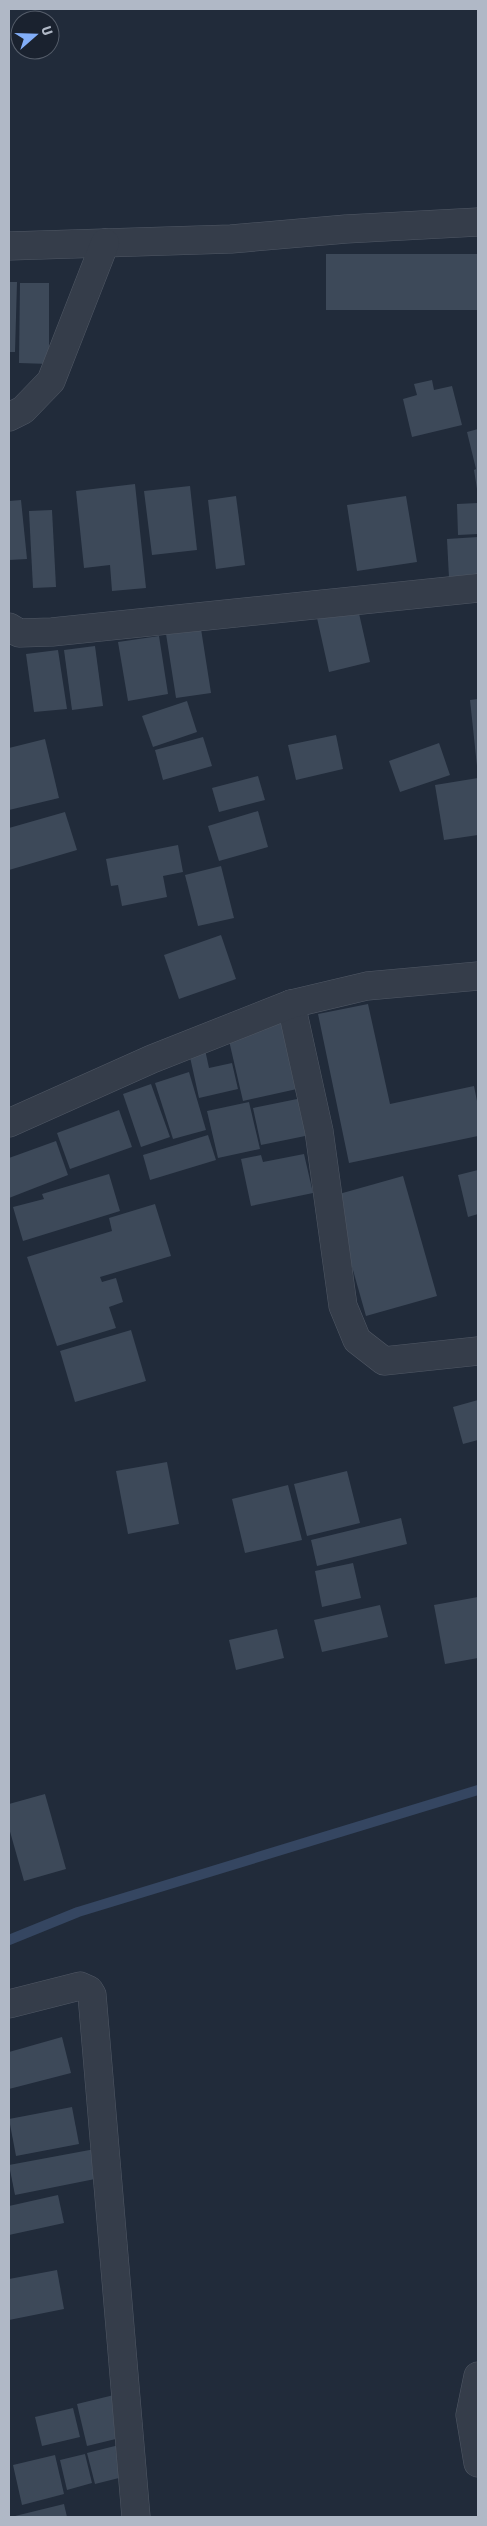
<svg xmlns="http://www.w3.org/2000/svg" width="487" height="2526" font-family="'Asap Condensed',sans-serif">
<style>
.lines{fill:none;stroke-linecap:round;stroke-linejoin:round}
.stream{stroke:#354661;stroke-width:10}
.building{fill:#3d4959}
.minor-casing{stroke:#505865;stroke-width:29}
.minor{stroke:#353d4a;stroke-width:28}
</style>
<rect width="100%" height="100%" fill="#212b3a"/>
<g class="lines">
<path class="stream" d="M9 1940 78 1912 478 1790"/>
</g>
<g class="building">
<rect x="326" y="254" width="152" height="56"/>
<path d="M9 282H17L15 352H9Z"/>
<path d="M20 283H49V364L19 363Z"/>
<path d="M432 380 434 390 452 386 462 425 412 437 403 399 417 395 414 384Z"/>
<path d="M478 429V489H477L474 470 476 469 467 432Z"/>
<path d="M135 484 146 588 112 591 110 565 84 568 76 491Z"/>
<path d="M190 486 197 550 152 555 144 491Z"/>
<path d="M236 496 245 565 216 569 208 500Z"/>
<path d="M406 496 417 562 357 571 347 505Z"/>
<path d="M21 500 27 559 9 560V501Z"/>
<path d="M478 503V534L458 535 457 504Z"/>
<path d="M52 510 56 587 33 588 29 511Z"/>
<path d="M478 537V576L449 578 447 539Z"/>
<path d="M358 609 370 662 329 672 317 618Z"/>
<path d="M201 629 211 693 176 698 166 634Z"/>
<path d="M159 636 168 694 128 701 118 642Z"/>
<path d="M95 646 103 706 72 710 64 650Z"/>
<path d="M58 650 67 709 34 712 26 654Z"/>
<path d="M478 699V766H477L470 700Z"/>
<path d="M187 701 197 732 153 747 142 716Z"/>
<path d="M336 735 343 769 296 780 288 745Z"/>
<path d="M203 737 212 766 163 780 155 750Z"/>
<path d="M45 739 59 798 9 810V748Z"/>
<path d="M439 743 450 775 400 792 389 761Z"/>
<path d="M258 776 265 800 219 812 212 788Z"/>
<path d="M478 778V835L444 840 435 785Z"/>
<path d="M258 811 268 847 219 861 208 826Z"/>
<path d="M65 812 77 850 9 870V828Z"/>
<path d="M178 845 183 872 163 876 167 897 122 906 118 885 111 886 106 859Z"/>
<path d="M221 866 234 918 198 926 185 875Z"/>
<path d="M221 935 236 979 179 999 164 955Z"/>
<path d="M368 1004 390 1104 474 1086 478 1106V1136L349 1163 318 1014Z"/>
<path d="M281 1020 297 1089 243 1101 227 1032Z"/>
<path d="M204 1045 209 1068 232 1063 238 1089 199 1098 188 1048Z"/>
<path d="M189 1072 206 1130 173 1139 155 1083Z"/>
<path d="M151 1084 170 1137 141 1147 123 1094Z"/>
<path d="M307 1097 315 1134 261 1145 253 1108Z"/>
<path d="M249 1102 260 1149 218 1158 207 1111Z"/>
<path d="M119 1110 132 1147 70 1169 57 1133Z"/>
<path d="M208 1135 216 1160 150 1180 143 1155Z"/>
<path d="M56 1141 68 1175 9 1198V1158Z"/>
<path d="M304 1154 313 1193 251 1206 241 1159 261 1155 263 1162Z"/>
<path d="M478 1170V1214L468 1217 458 1175Z"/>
<path d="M109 1174 120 1211 23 1241 13 1207 44 1199 42 1194Z"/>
<path d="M403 1176 437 1296 366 1316 332 1196Z"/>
<path d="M155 1204 171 1256 100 1277 102 1282 116 1278 123 1302 109 1307 116 1328 57 1346 27 1257 112 1231 109 1218Z"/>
<path d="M131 1330 146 1381 75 1402 60 1351Z"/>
<path d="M478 1400V1440L463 1444 453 1407Z"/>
<path d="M167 1462 179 1524 128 1534 116 1471Z"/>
<path d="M347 1471 360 1523 307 1536 294 1484Z"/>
<path d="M288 1485 302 1540 245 1553 232 1499Z"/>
<path d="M401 1518 407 1544 317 1566 311 1540Z"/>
<path d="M353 1563 361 1598 322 1607 315 1571Z"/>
<path d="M478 1597V1658L445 1664 434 1605Z"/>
<path d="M380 1605 388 1637 322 1652 314 1620Z"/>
<path d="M277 1629 284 1658 236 1670 229 1640Z"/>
<path d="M45 1794 66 1869 24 1881 9 1828V1804Z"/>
<path d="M62 2037 71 2073 9 2089V2052Z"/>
<path d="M72 2107 79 2144 16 2156 9 2119Z"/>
<path d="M95 2149 100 2178 15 2195 9 2165Z"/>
<path d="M58 2195 64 2223 9 2235V2206Z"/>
<path d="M57 2270 64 2309 9 2320V2279Z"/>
<path d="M118 2394 128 2436 87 2446 77 2404Z"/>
<path d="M73 2408 80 2437 42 2446 35 2417Z"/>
<path d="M123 2444 131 2475 95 2484 87 2453Z"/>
<path d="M85 2454 92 2483 67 2490 60 2460Z"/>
<path d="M55 2455 64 2494 22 2505 13 2465Z"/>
<path d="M64 2504 67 2517H11Z"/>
</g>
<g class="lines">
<g class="minor-casing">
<g id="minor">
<path d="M9 246 231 239 346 229 478 222"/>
<path d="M9 417 23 410 51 381 105 243"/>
<path d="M9 627 19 633 52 632 478 588"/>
<path d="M291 1004 319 1131 343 1306 357 1340 384 1361 478 1351"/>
<path d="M9 1123 152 1059 291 1004 367 986 478 976"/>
<path d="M9 2004 80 1986 89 1990 92 1995 136 2517"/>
<path d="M478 2376 470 2415 478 2463"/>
</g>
</g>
<use href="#minor" class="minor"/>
</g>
<rect width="487" height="2526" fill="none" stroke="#b0b8c6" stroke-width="20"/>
<g transform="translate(35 35) rotate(70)"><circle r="24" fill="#1a222f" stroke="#565e6b"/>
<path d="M0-4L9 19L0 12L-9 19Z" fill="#82aef8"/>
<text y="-8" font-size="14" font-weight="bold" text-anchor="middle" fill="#b0b8c6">U</text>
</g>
</svg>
